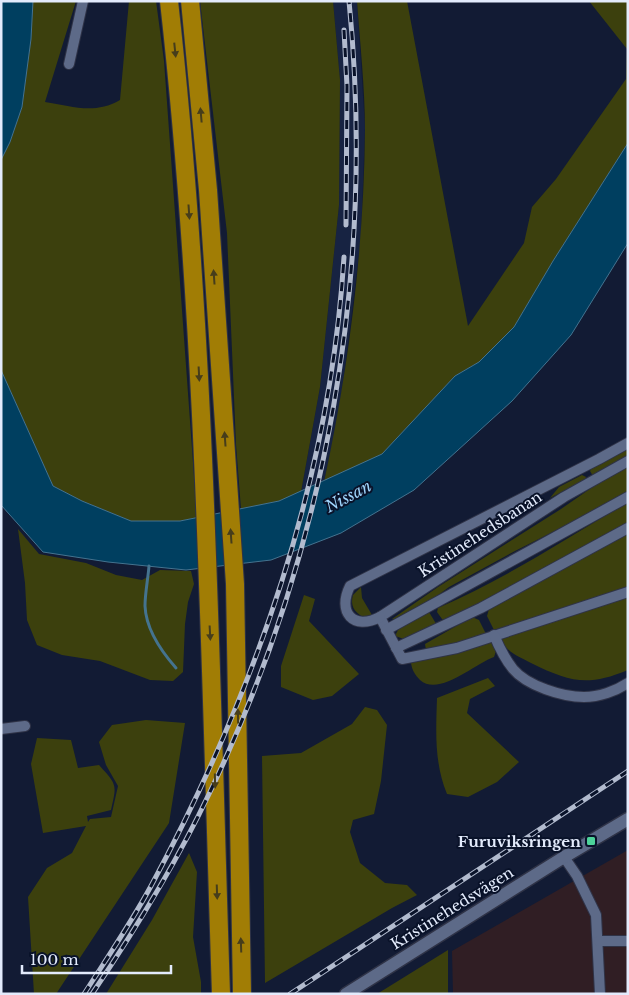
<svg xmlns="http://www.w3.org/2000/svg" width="629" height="995" font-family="'Libre Baskerville',serif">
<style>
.industrial{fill:#301e24}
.built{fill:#172342}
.green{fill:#3c400d}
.water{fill:#003f60;stroke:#44738f}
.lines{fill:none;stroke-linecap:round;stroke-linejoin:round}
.stream{stroke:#44738f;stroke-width:3}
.minor-casing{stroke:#2f3347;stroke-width:12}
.tertiary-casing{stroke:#2f3347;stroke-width:15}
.motorway-casing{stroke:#2f3347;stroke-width:20}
.minor{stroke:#5d6a88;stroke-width:10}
.tertiary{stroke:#5d6a88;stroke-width:12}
.motorway{stroke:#a17d05;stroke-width:18}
.rail-casing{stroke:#b2bbce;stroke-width:5}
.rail{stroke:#091229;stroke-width:3;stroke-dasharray:9;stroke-linecap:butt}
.oneway{fill:#463d1b}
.poi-dot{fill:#4dd39a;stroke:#091229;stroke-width:2}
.labels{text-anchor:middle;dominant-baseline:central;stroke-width:4;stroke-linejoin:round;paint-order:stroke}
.street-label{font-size:15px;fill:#e3ebfc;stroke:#091229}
.poi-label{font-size:15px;font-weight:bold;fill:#e3ebfc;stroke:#091229;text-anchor:end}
.water-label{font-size:16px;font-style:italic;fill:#9fd5fd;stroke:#091229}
</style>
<rect width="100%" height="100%" fill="#121b34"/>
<path class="industrial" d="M628 850V994H453L452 951Z"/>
<path class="built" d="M333 1H357L365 128 361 238 343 385 337 424 324 482 301 492 320 387 339 205 340 80Z"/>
<g class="green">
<path d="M33 1H76L45 102C72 106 94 115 120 100L129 1H156L164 61 197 518 180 521H131L82 501 53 486 1 370V160L10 142 22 107 31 39Z"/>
<path d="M200 1H333L340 80 339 205 320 387 301 492 279 501 241 509 236 444 227 233Z"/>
<path d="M357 1H407L468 326 524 243 532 207 556 179 626 79 627 49 589 1H628V143L553 261 514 327 479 362 455 376 382 454 324 482C349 367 364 248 365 130 365 88 360 43 357 1Z"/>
<path d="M628 448V457L593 476 590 471 591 469Z"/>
<path d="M628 466V494L515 551 449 587 429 602 398 619H392L438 587 561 509 607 477Z"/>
<path d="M582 475 586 477 585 480 550 498 559 487Z"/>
<path d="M628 502V523L449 621 442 619 437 612 438 608C505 579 566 539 628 502Z"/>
<path d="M18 529 39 554 86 563 116 575 142 580 160 570 191 571 194 584 188 602 185 624 183 672 173 681 150 680 100 661 62 655 37 645 27 620 25 583Z"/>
<path d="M628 533V589L494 630 487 616 489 609Z"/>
<path d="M361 587 362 598 372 615 363 617C354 612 350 605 353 595Z"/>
<path d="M304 595 315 599 309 621 359 674 332 696 313 700 281 687V666Z"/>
<path d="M628 597V670C587 687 570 682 531 663 518 656 509 654 501 640L505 636Z"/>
<path d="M429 612 438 627 407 640 395 636 399 628Z"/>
<path d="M472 617 479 620 486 634 441 648 426 650 425 644Z"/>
<path d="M491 641 496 651 494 657C474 664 439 697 420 680 415 675 412 670 411 663L413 660Z"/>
<path d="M488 678 495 686 470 699 467 713 519 762 497 782 468 797 447 794C434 762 436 732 437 698Z"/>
<path d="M365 707 377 710 387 725 381 781 374 814 353 820 350 832 360 863 385 883 407 885 417 895 392 908 265 983 262 756 301 753 352 724Z"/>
<path d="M146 720 185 723 169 823 56 994H34L28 897 47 868 72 853 86 826 43 833 31 764 37 738 71 740 78 768 99 765C117 785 117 784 111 810L87 816 88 822 90 819 111 817 118 786 106 765 99 742 112 725Z"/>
<path d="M189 853 197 872 193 937 201 982V994H106L152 920Z"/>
<path d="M448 950V994H377Z"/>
</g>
<g class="water">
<path d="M1 1H33L31 39 22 107 10 142 1 160Z"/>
<path d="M628 143V243L571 335 512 401 414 490 341 533 271 560 186 570 108 562 43 552 1 505V370L53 486 82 501 131 521H180L279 501 382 454 455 376 479 362 514 327 553 261Z"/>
</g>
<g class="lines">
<path class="stream" d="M149 566C148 579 145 593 145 606 146 630 161 651 176 668"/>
<g class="minor-casing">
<g id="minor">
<path d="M69 64 83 1"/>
<path d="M628 461 564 497 380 617 402 659 457 648 628 592"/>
<path d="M380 617C353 631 337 612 350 586L599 459 628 443"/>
<path d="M386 630 628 497"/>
<path d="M494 635C499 647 505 659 513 669 527 686 563 697 584 697 599 697 616 691 628 683"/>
<path d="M396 648 481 608 628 528"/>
<path d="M1 729 25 726"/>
<path d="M564 857 577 876 596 915 600 994"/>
<path d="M599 941H628"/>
</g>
</g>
<g class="tertiary-casing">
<path id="tertiary" d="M346 994 564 857 628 819"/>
</g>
<g class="motorway-casing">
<g id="motorway">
<path d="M169 1C206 331 210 663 221 994"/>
<path d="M190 1 208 190 235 584 242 994"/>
</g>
</g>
<use href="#minor" class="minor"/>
<use href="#tertiary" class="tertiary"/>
<use href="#motorway" class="motorway"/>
<g class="rail-casing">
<g id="rail">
<path d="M344 30 347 86 346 225"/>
<path d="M84 994C107 958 131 923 151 886 256 691 330 480 344 257"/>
<path d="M92 994C135 930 176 864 209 794 327 549 376 272 349 1"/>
<path d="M290 994 628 771"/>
</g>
</g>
<use href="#rail" class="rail"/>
</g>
<defs><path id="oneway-solid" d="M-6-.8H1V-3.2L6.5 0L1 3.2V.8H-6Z" transform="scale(1.25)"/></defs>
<g class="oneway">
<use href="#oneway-solid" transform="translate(175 50) rotate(84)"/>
<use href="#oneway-solid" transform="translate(201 115) rotate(-95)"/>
<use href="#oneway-solid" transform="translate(189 212) rotate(86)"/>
<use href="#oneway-solid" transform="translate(214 277) rotate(-94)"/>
<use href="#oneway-solid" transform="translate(199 374) rotate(87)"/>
<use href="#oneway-solid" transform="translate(225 439) rotate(-94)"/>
<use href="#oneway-solid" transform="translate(231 536) rotate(-94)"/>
<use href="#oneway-solid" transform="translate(210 633) rotate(87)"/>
<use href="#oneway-solid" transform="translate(238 716) rotate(-91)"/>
<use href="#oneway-solid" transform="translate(215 781) rotate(89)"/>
<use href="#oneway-solid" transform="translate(217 892) rotate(88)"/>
<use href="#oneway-solid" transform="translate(241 945) rotate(-92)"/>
</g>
<rect class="poi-dot" x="586" y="836" width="10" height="10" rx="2.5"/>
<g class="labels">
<g class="street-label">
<text transform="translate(480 534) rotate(-33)">Kristinehedsbanan</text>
<text transform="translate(452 908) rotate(-32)">Kristinehedsvägen</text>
</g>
<g class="poi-label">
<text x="581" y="841">Furuviksringen</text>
</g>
<g class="water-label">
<text transform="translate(348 496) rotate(-28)">Nissan</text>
</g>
</g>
<rect width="629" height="995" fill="none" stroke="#e3ebfc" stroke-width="5"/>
<path d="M22 965v8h149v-8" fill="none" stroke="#e3ebfc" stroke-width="2.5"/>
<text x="30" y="965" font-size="15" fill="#e3ebfc" stroke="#091229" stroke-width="4" paint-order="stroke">100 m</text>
</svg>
